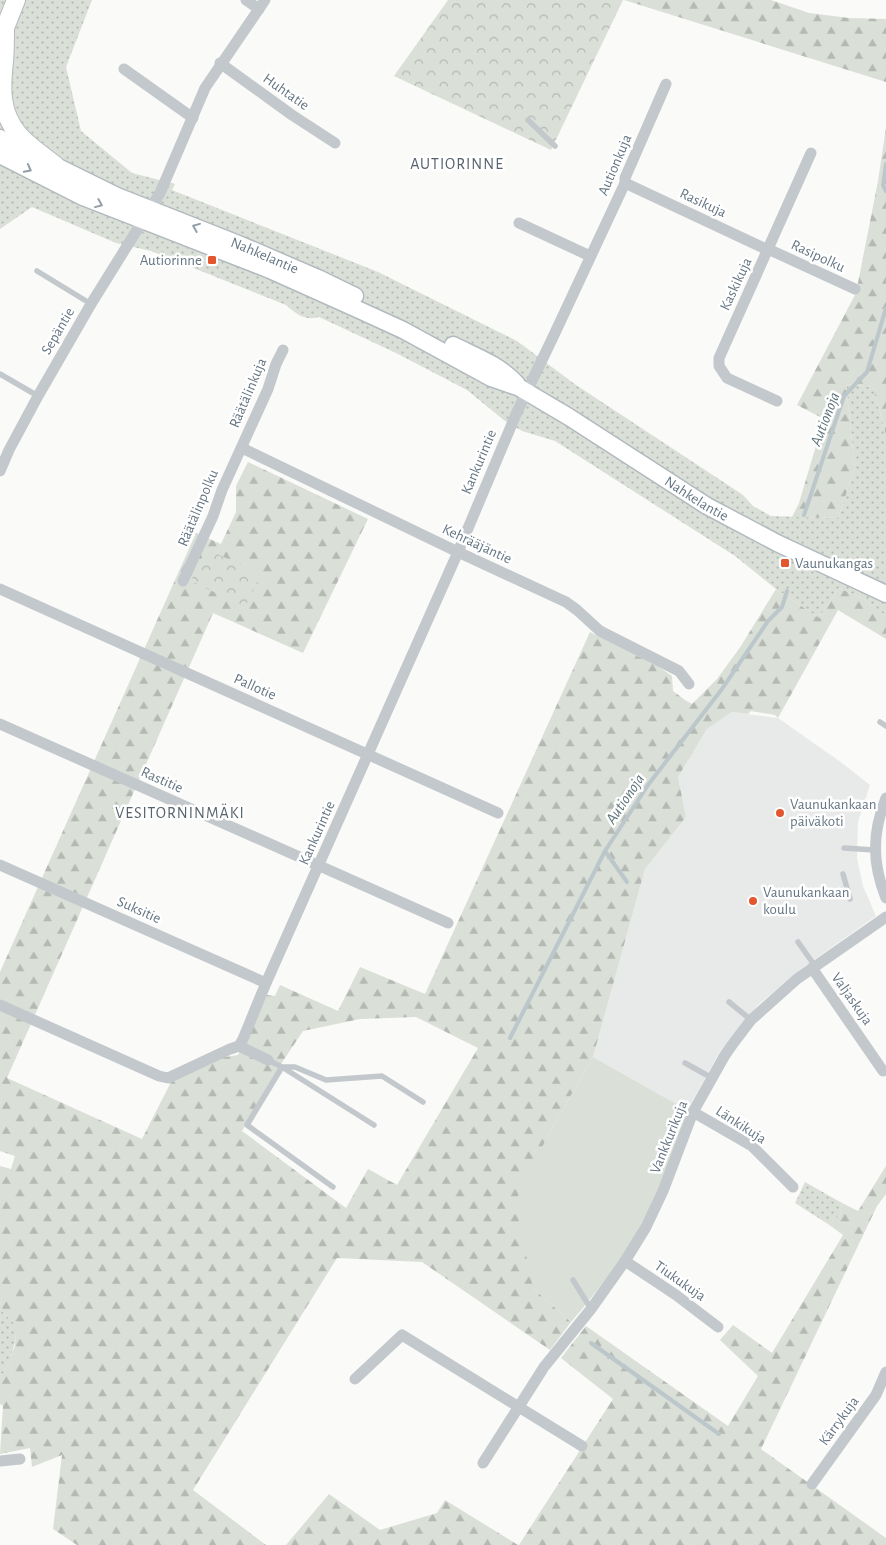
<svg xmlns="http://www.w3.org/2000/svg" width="886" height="1545" font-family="'Alegreya Sans',sans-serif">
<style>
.built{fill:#e8e9e9}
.grass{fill:url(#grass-dots)}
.forest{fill:url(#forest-firs)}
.park{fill:url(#park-crowns)}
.pitch{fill:#dadfd7}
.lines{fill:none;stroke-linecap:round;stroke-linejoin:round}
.stream{stroke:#bbc7cb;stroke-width:4}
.secondary-casing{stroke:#b3babf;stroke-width:19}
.primary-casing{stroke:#b5babe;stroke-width:20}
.service{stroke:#c3c8cc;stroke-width:5.5}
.minor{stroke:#c3c8cc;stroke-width:11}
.secondary{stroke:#fff;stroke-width:16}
.primary{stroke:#fff;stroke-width:18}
.oneway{stroke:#939fa8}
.poi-dot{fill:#e4572e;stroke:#fff;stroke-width:2}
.labels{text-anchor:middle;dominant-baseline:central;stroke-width:5;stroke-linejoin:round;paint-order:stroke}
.street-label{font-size:15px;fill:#657683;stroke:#fff}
.poi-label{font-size:15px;fill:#657683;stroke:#fff;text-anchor:start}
.neighbourhood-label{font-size:16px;letter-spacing:1px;fill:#57646e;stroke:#fff}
.water-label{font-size:16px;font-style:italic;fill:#60757c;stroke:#fff}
</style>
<defs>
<pattern id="grass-dots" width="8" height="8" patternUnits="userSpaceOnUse" patternTransform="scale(1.25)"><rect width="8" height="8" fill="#dadfd7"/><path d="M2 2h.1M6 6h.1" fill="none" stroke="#b4b9b4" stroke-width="1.8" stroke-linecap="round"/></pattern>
<pattern id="forest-firs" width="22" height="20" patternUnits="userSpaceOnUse" patternTransform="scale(1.25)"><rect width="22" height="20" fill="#dadfd7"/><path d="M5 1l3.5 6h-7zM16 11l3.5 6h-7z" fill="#b4b9b4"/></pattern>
<pattern id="park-crowns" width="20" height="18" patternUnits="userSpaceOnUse" patternTransform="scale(1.25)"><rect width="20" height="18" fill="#dadfd7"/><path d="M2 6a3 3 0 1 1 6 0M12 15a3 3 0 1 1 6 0" fill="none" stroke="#b4b9b4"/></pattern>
</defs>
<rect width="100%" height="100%" fill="#fafaf8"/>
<path class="built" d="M732 712 778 718 842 763 870 785 858 822 857 858 863 886 876 916 808 964 759 1004 721 1050 687 1110 593 1057 645 869 686 817 678 777 707 729Z"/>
<g class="grass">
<path d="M0 0H92L66 67 81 131 132 173 175 184 172 190 378 272 517 341 576 385 743 495 753 506 771 516 838 518 855 468 846 384 873 387 886 435V616L862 598 839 588 819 618 776 589 735 556 555 441 522 431 505 421 467 390 396 353 319 317C305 321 296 314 286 305L151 251 116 243 32 207 0 229Z"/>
<path d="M805 1182 842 1203 840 1216 828 1224 795 1203Z"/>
<path d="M0 1309 16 1325C17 1344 11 1356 4 1373L0 1375Z"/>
</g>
<g class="forest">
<path d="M624 0H771L809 13 849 18 886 19V82Z"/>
<path d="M886 128V435L873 387 846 384 855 468 838 518 792 517 799 503 824 419 797 405 856 293 878 181Z"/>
<path d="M248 462 368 519 303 653 213 613 7 1078 142 1139 171 1082 225 1057 238 1055 241 1049 279 1068 242 1131 346 1208 368 1169 397 1185 478 1048 416 1017 360 1019 303 1031 281 1064 244 1045 267 995 275 996 280 985 338 1011 360 967 425 994 590 632 659 667 672 676 673 691 685 700 692 704 717 679 741 646 776 589 819 618 839 588 862 598 886 616V639L838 610 778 718 775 715 751 711 748 714 732 712 707 729 678 777 686 817 645 869 593 1057 547 1137 533 1288 571 1322 550 1350 422 1262 337 1258 193 1490 266 1545H77L53 1529 62 1455 32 1467 30 1448 0 1454 3 1406 0 1404V1375L4 1373 15 1346 16 1325 0 1309V1166L11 1169 15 1156 0 1151V972L196 533 221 544 236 512V486Z"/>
<path d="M886 1166V1194L877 1206 761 1449 886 1538V1545H519L613 1399 561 1358 586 1326 728 1426 758 1376 720 1340 733 1325 772 1353 843 1235 828 1224 840 1216 842 1203 858 1211Z"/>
<path d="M329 1494 380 1530 437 1513 445 1500 518 1545H286Z"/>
</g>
<g class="park">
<path d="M448 0H623L551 150 394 76Z"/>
<path d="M206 549 261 574 245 607 191 581Z"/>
</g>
<path class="pitch" d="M593 1057 687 1110C681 1129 676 1149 668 1168 646 1225 611 1276 571 1322L533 1288 515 1202 547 1137Z"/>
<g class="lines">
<g class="stream">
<path d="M886 164 883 185 886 191"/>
<path d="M804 515 844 396 867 372 886 308"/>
<path d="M605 851 627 882"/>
<path d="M510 1038 605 851 648 785 722 689 768 621 782 607 787 591"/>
<path d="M591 1343 719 1434"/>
</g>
<g class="secondary-casing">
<g id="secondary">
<path id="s1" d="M0 138 16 148 38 160 56 166 117 196 241 245 318 278 355 296"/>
<path id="s2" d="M0 155 83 197 270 270 357 309 403 330 491 378 520 388 569 417 707 506 777 543 886 594"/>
<path d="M453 345C475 356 500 365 517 384"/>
</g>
</g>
<g class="primary-casing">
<g id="primary">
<path d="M5 27C5 39 5 50 4 62 1 88 0 112 18 134 28 146 44 156 56 166"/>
<path d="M1 38 16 0"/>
</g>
</g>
<g class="service">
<path d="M528 120 555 146"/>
<path d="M37 271 91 304"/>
<path d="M0 374 38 396"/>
<path d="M880 722 886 726"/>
<path d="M844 848 874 850"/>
<path d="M843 874 850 899"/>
<path d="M798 942 815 966"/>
<path d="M729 1002 751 1020"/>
<path d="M268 1060 282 1067H295L326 1080 382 1076 423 1102"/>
<path d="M685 1063 712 1078"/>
<path d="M333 1187 247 1125 282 1067 374 1125"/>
<path d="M573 1280 591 1309"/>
</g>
<g class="minor">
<path d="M246 0 259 9"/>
<path d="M220 63 292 115 335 143"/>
<path d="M124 69 193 118"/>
<path d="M625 183 768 250"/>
<path d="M519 223 590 256"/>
<path d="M768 249 855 289"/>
<path d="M777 401 727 378 719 366V358L811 153"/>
<path d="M242 448 458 552 566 602 577 610 600 631 679 671 689 684"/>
<path d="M0 471 9 450 38 396 91 304 160 193 205 88 265 0"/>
<path d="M183 581 213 516 222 490 268 389 276 364 283 350"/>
<path d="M0 589 498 813"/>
<path d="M0 724 448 923"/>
<path d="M886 798C872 833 872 863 886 898"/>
<path d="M0 865 266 983"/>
<path d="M812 968 883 1071"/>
<path d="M0 1005 159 1076 168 1078 230 1049 239 1046 243 1039 266 983 458 552 517 412 554 335 625 183V178L666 84"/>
<path d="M239 1046 268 1060"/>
<path d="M693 1112 752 1146 793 1187"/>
<path d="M625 1261 676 1295 718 1327"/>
<path d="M355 1379 402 1335 582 1446"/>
<path d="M0 1461 20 1459"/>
<path d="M483 1463 544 1367 591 1309 625 1261 646 1227 663 1191 693 1112 725 1055 732 1045 751 1020 797 979 886 917"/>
<path d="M812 1484 876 1395 886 1372"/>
</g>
<use href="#secondary" class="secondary"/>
<use href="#primary" class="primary"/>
</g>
<defs><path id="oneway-chevron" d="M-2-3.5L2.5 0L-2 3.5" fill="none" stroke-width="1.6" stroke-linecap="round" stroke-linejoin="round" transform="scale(1.25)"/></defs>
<g class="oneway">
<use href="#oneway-chevron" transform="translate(28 169) rotate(28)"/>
<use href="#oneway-chevron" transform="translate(99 204) rotate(22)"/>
<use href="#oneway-chevron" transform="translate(196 227) rotate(-158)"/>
</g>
<g class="poi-dot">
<rect x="207" y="255" width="10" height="10" rx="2.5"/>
<rect x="780" y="558" width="10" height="10" rx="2.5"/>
<circle cx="780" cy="813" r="5"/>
<circle cx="753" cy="901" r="5"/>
</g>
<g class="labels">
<g class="street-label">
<text transform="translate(286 92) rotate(35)">Huhtatie</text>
<text transform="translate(615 165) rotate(-67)">Autionkuja</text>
<text transform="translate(703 203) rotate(25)">Rasikuja</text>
<text stroke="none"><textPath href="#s1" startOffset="290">Nahkelantie</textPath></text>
<text transform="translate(818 256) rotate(25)">Rasipolku</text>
<text transform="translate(736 284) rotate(-65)">Kaskikuja</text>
<text transform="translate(58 331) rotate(-60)">Sepäntie</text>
<text transform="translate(248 393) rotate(-67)">Räätälinkuja</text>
<text transform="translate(479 462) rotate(-67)">Kankurintie</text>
<text stroke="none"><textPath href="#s2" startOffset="779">Nahkelantie</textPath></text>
<text transform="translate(198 508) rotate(-67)">Räätälinpolku</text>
<text transform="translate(477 544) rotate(25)">Kehrääjäntie</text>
<text transform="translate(255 687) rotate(24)">Pallotie</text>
<text transform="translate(162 780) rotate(24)">Rastitie</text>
<text transform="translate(317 833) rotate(-66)">Kankurintie</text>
<text transform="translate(139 910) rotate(24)">Suksitie</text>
<text transform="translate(852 999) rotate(55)">Valjaskuja</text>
<text transform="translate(741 1125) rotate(33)">Länkikuja</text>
<text transform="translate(669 1137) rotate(-68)">Vankkurikuja</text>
<text transform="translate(680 1281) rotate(35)">Tiukukuja</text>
<text transform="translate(839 1421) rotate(-54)">Kärrykuja</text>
</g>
<g class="poi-label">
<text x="202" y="260" text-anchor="end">Autiorinne</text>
<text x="795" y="563">Vaunukangas</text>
<text x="790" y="804">Vaunukankaan<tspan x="790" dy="17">päiväkoti</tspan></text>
<text x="763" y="892">Vaunukankaan<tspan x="763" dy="17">koulu</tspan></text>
</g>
<g class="neighbourhood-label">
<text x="457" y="164">AUTIORINNE</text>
<text x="180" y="813">VESITORNINMÄKI</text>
</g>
<g class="water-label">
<text transform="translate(825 419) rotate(-69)">Autionoja</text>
<text transform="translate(625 799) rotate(-56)">Autionoja</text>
</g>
</g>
</svg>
